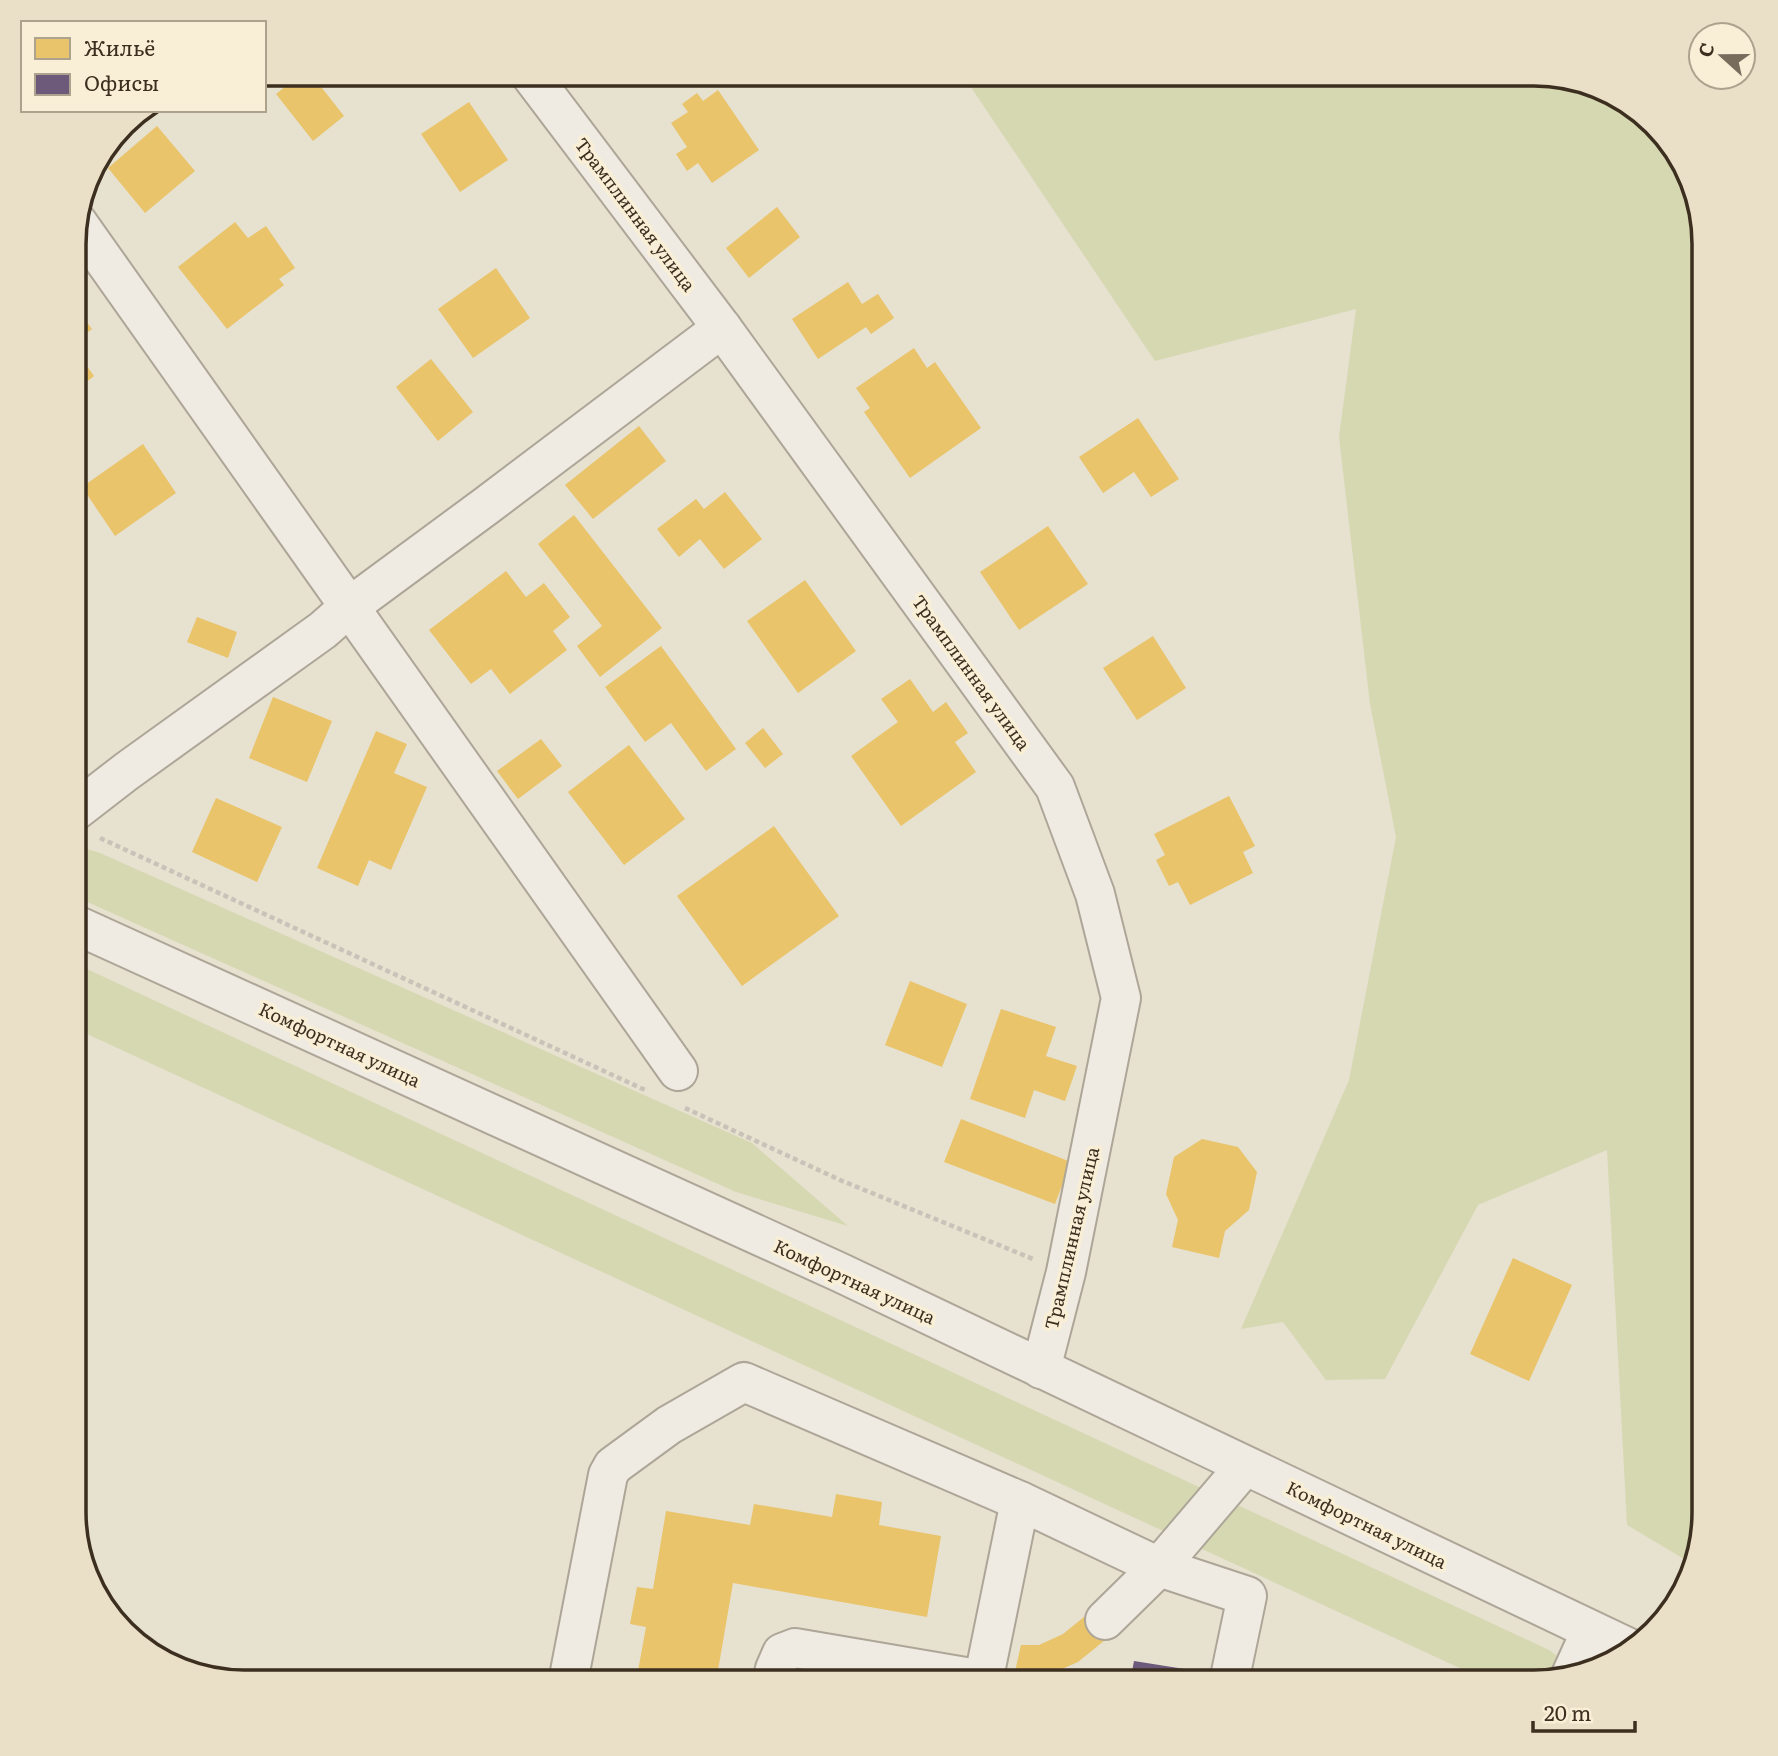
<svg xmlns="http://www.w3.org/2000/svg" width="1778" height="1756" font-family="Literata,serif">
<style>
.green{fill:#d6d8b2}
.homes{fill:#e9c46a}
.offices{fill:#6d597a}
.lines{fill:none;stroke-linecap:round;stroke-linejoin:round}
.minor-casing{stroke:#ada698;stroke-width:42}
.path{stroke:#c8c2b8;stroke-width:4.5;stroke-dasharray:5 3.5;stroke-linecap:butt}
.minor{stroke:#efebe2;stroke-width:38}
.labels{text-anchor:middle;dominant-baseline:central;stroke-width:7;stroke-linejoin:round;paint-order:stroke}
.street-label{font-size:18px;fill:#3d2f1f;stroke:#f8efd6}
.rim{fill:none;stroke:#3d2f1f;stroke-width:3.5}
</style>
<rect width="100%" height="100%" fill="#e7e1d0"/>
<g class="green">
<path d="M962 74H1545L1609 91 1662 131 1692 179 1704 244V1512L1694 1565 1627 1525 1607 1150 1478 1205 1385 1379 1326 1380 1283 1322 1241 1329 1349 1080 1396 837 1370 704 1339 437 1356 309 1155 361Z"/>
<path d="M74 845 100 853 752 1143 848 1226 736 1192 74 896Z"/>
<path d="M74 963 1549 1650 1580 1673 1534 1682H1490L74 1028Z"/>
</g>
<g class="homes">
<path d="M301 74H311L344 116 313 141 276 94Z"/>
<path d="M718 90 759 150 712 183 698 163 687 171 676 154 687 147 671 123 688 112 682 104 697 93 703 101Z"/>
<path d="M469 102 508 160 460 192 421 134Z"/>
<path d="M157 126 195 171 145 213 108 168Z"/>
<path d="M777 207 800 237 749 278 726 248Z"/>
<path d="M235 222 248 238 266 226 295 268 279 279 284 285 227 329 178 267Z"/>
<path d="M496 268 530 318 473 358 438 309Z"/>
<path d="M848 282 862 304 878 294 894 318 871 334 866 327 818 359 792 319Z"/>
<path d="M74 305 92 329 74 343Z"/>
<path d="M74 348 94 376 74 392Z"/>
<path d="M914 348 927 368 935 362 981 428 910 478 864 412 870 408 856 388Z"/>
<path d="M431 359 473 412 438 441 396 387Z"/>
<path d="M1138 418 1179 479 1151 497 1134 472 1103 493 1079 457Z"/>
<path d="M639 426 666 461 593 519 565 485Z"/>
<path d="M143 444 176 493 115 536 82 487Z"/>
<path d="M725 492 762 539 724 569 700 539 679 557 657 529 696 499 704 509Z"/>
<path d="M574 515 662 628 600 677 577 646 602 626 538 544Z"/>
<path d="M1048 526 1088 584 1019 630 980 572Z"/>
<path d="M506 571 526 597 544 583 570 617 553 631 567 650 510 694 491 669 471 684 429 630Z"/>
<path d="M805 580 856 651 798 693 747 621Z"/>
<path d="M197 617 237 632 228 658 187 642Z"/>
<path d="M1153 636 1186 688 1137 720 1103 668Z"/>
<path d="M661 646 736 749 706 771 671 723 645 742 605 687Z"/>
<path d="M910 679 933 712 946 702 968 733 955 742 976 772 901 826 851 756 898 722 881 699Z"/>
<path d="M273 697 332 721 307 782 249 758Z"/>
<path d="M763 728 783 754 765 768 745 743Z"/>
<path d="M376 731 407 744 394 773 427 787 391 870 369 860 358 886 317 868Z"/>
<path d="M541 739 562 766 518 799 497 771Z"/>
<path d="M629 745 685 819 624 865 568 792Z"/>
<path d="M1229 796 1255 846 1243 852 1253 873 1190 905 1178 882 1169 886 1156 860 1165 855 1154 834Z"/>
<path d="M216 798 282 827 257 882 192 852Z"/>
<path d="M774 826 839 916 742 986 677 896Z"/>
<path d="M910 981 967 1004 942 1067 885 1045Z"/>
<path d="M1001 1009 1056 1027 1046 1056 1077 1066 1065 1101 1034 1090 1025 1118 970 1099Z"/>
<path d="M961 1119 1071 1162 1055 1204 944 1162Z"/>
<path d="M1202 1139 1238 1147 1257 1172 1249 1210 1225 1231 1219 1258 1172 1247 1178 1220 1166 1194 1174 1157Z"/>
<path d="M1513 1258 1572 1285 1529 1381 1470 1354Z"/>
<path d="M836 1494 882 1502 879 1525 941 1536 927 1617 733 1583 716 1682H636L646 1627 630 1624 637 1587 653 1589 666 1511 750 1525 754 1504 832 1517Z"/>
<path d="M1095 1608 1115 1632 1078 1662 1039 1679 1014 1676 1021 1645H1039L1063 1634Z"/>
</g>
<path class="offices" d="M1134 1661 1197 1671 1195 1682H1130Z"/>
<g class="lines">
<g class="minor-casing">
<g id="minor">
<path d="M530 74 722 328 1055 787 1095 894 1121 998 1066 1272 1041 1369"/>
<path d="M77 222 678 1071"/>
<path d="M74 812 127 771 323 630 349 607 486 506 722 328"/>
<path d="M74 924 839 1272 1631 1649"/>
<path d="M1105 1620 1159 1567 1245 1466"/>
<path d="M1571 1675 1591 1631"/>
<path d="M568 1682 608 1475 613 1466 669 1425 744 1382 1020 1501"/>
<path d="M772 1682 775 1669 782 1653 795 1648 983 1680"/>
<path d="M983 1682 1020 1501 1159 1567 1247 1596 1229 1682"/>
</g>
</g>
<g class="path">
<path d="M100 838 645 1090"/>
<path d="M685 1108 840 1180 1033 1259"/>
</g>
<use href="#minor" class="minor"/>
</g>
<g class="labels">
<g class="street-label">
<text transform="translate(636 214) rotate(53)">Трамплинная улица</text>
<text transform="translate(972 672) rotate(54)">Трамплинная улица</text>
<text transform="translate(340 1044) rotate(25)">Комфортная улица</text>
<text transform="translate(1071 1238) rotate(-77)">Трамплинная улица</text>
<text transform="translate(855 1281) rotate(25)">Комфортная улица</text>
<text transform="translate(1367 1524) rotate(26)">Комфортная улица</text>
</g>
</g>
<path d="M0 0H1778V1756H0ZM244 86H1534A158 158 0 0 1 1692 244V1512A158 158 0 0 1 1534 1670H244A158 158 0 0 1 86 1512V244A158 158 0 0 1 244 86Z" fill="#e9e0c7" fill-rule="evenodd"/>
<path class="rim" d="M244 86H1534A158 158 0 0 1 1692 244V1512A158 158 0 0 1 1534 1670H244A158 158 0 0 1 86 1512V244A158 158 0 0 1 244 86Z"/>
<rect x="21" y="21" width="245" height="91" fill="#f8efd6" stroke="#ada28d" stroke-width="2"/>
<rect x="35" y="38" width="35" height="21" fill="#e9c46a" stroke="#ada28d" stroke-width="2"/>
<text x="84" y="56" font-size="21" fill="#3d2f1f">Жильё</text>
<rect x="35" y="74" width="35" height="21" fill="#6d597a" stroke="#ada28d" stroke-width="2"/>
<text x="84" y="91" font-size="21" fill="#3d2f1f">Офисы</text>
<g transform="translate(1722 56) rotate(291)"><circle r="33" fill="#f8efd6" stroke="#ada28d" stroke-width="2"/>
<path d="M0-5L12 26L0 18L-12 26Z" fill="#786d5d"/>
<text y="-10" font-size="19" font-weight="bold" text-anchor="middle" fill="#3d2f1f">С</text>
</g>
<path d="M1533 1721v10h102v-10" fill="none" stroke="#3d2f1f" stroke-width="3.5"/>
<text x="1544" y="1721" font-size="21" fill="#3d2f1f" stroke="#f8efd6" stroke-width="5" paint-order="stroke">20 m</text>
</svg>
